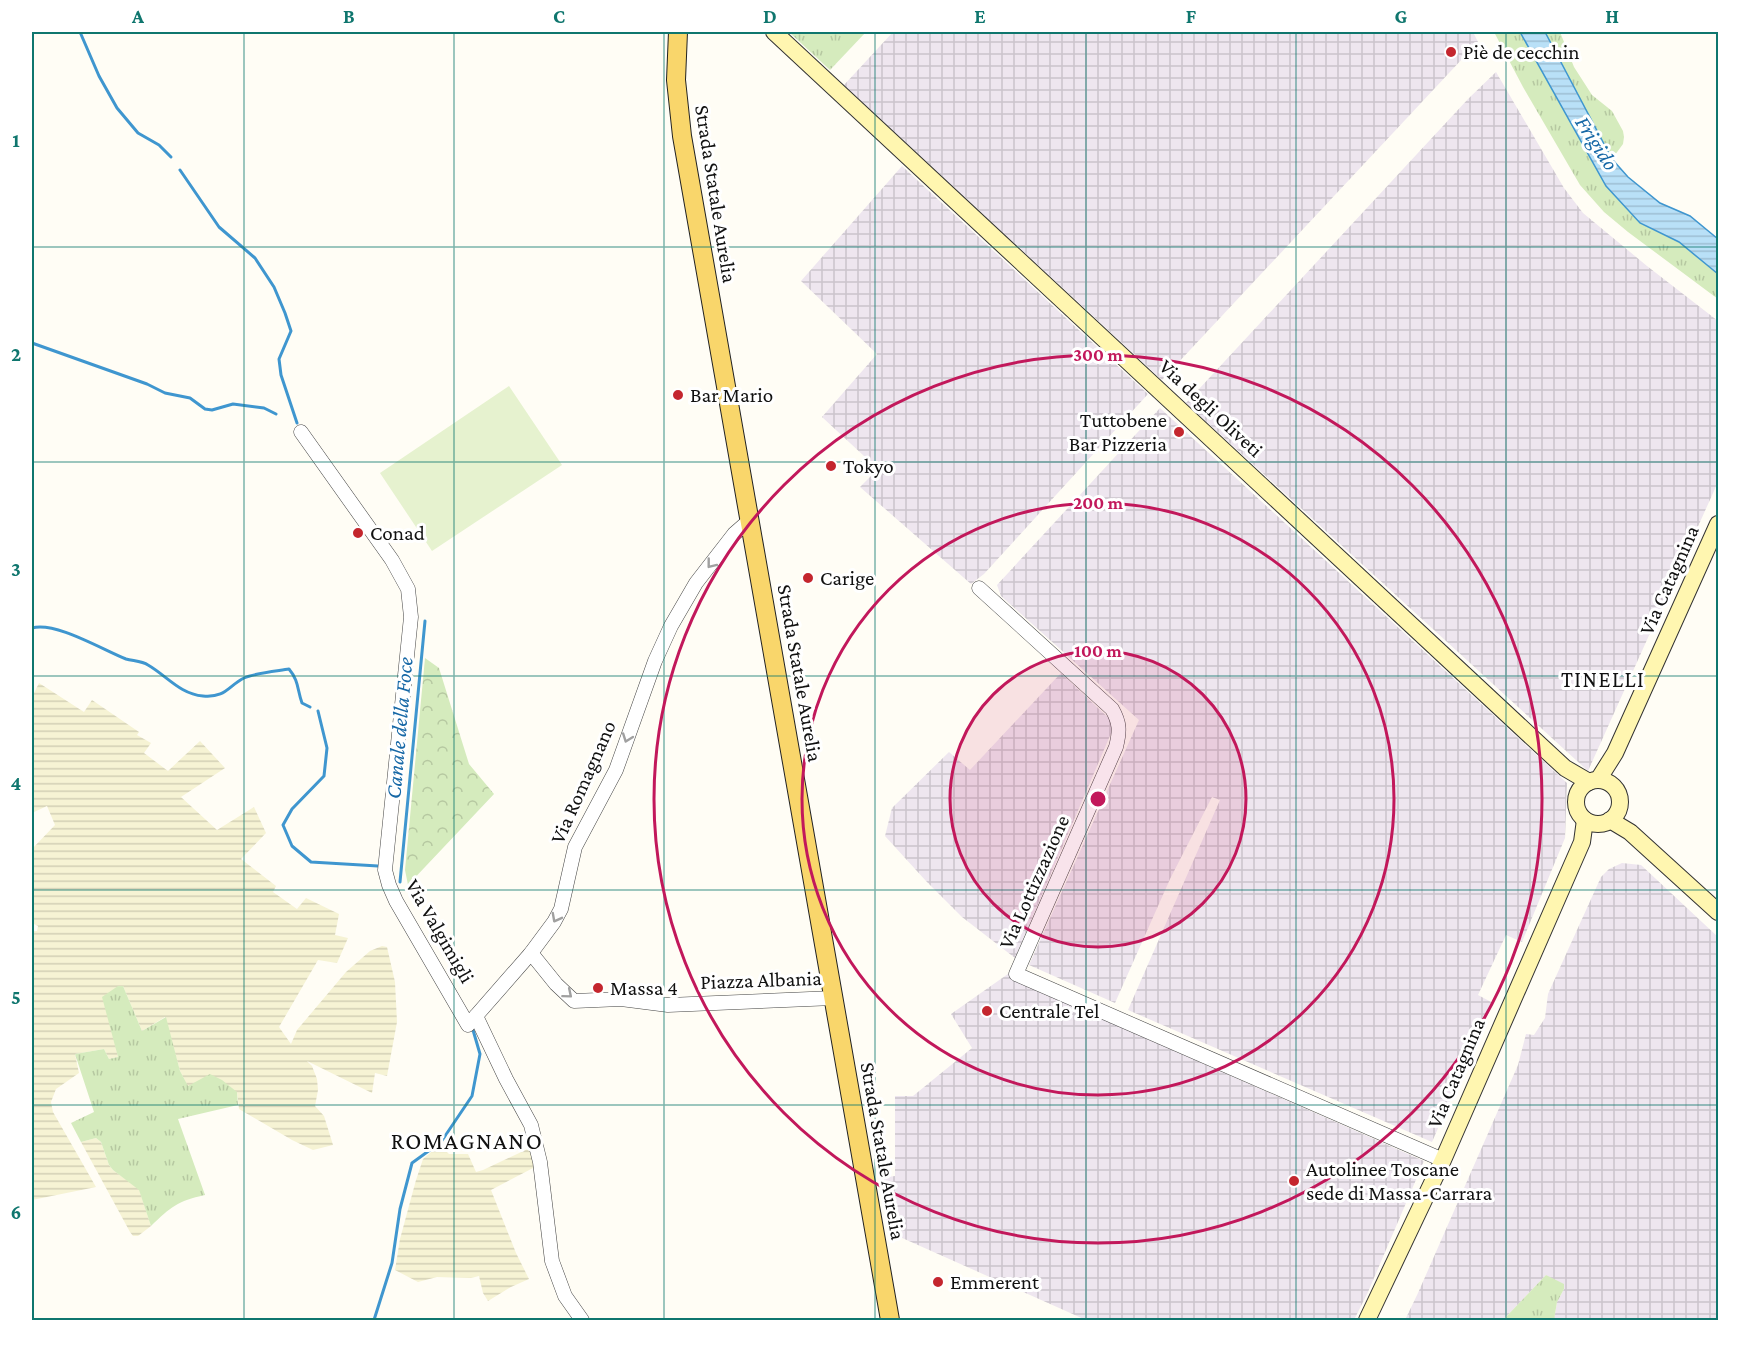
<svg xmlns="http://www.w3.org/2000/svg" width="1750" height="1352" font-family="'Crimson Pro',serif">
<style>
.industrial{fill:url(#industrial-grid)}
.farmland{fill:url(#farmland-rules)}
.grass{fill:url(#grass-tufts)}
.park{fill:url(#park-crowns)}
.pitch{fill:#e6f2cf}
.water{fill:url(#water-rules);stroke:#3f96cf;stroke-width:1.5}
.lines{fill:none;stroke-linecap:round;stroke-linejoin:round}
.stream{stroke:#3f96cf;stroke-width:3}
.tertiary-casing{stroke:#444;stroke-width:15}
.secondary-casing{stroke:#333;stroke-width:18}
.primary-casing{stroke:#222;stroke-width:20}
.tertiary{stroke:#fff;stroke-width:14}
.secondary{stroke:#fff6b0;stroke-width:16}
.primary{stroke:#f9d66b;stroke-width:18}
.oneway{stroke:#a0a0a0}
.grid{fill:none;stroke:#0f766e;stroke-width:1.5;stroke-opacity:0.55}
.ring{fill:none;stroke:#c2185b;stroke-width:3}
.poi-dot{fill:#c4262e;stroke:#fff;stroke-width:2}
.labels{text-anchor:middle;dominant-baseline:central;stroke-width:6;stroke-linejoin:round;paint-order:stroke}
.poi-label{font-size:21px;fill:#111;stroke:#fff;text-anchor:start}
.street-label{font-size:21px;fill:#111;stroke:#fff}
.water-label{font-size:22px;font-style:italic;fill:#1768a6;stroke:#fff}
.neighbourhood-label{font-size:22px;letter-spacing:1.5px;fill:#111;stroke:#fff}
.quarter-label{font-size:24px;letter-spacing:1.5px;fill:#111;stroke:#fff}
.centre{fill:#c2185b;stroke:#fff;stroke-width:3}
.ring-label{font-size:18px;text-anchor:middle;font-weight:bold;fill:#c2185b;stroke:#fff;stroke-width:6;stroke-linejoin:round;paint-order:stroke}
.neatline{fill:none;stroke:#0f766e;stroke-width:2}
.grid-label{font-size:20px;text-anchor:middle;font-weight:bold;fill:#0f766e}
</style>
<defs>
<pattern id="industrial-grid" width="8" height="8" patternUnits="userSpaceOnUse" patternTransform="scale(1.5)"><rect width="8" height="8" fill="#eee6ef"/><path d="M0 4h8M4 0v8" fill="none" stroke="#cbc4cc"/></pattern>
<pattern id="farmland-rules" width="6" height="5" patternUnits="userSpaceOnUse" patternTransform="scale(1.5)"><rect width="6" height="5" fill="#f6f3d4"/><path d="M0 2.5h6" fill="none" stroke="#d2cfb5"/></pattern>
<pattern id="grass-tufts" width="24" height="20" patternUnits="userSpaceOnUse" patternTransform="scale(1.5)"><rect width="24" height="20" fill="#d5ebbd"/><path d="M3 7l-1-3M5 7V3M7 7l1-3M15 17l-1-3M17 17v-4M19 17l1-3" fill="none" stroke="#b6c8a1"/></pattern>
<pattern id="park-crowns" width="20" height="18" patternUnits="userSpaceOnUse" patternTransform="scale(1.5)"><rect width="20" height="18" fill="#d5ebbd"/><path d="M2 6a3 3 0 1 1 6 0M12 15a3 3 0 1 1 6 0" fill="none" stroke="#b6c8a1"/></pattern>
<pattern id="water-rules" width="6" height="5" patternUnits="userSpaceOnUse" patternTransform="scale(1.5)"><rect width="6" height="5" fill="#b9e0f7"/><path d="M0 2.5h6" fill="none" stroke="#9ebfd3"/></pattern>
</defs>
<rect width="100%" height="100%" fill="#fffdf5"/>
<g class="industrial">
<path d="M893 32H1473L1478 42 1162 380 844 85Z"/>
<path d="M1496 72 1564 188 1583 213 1647 266 1718 321V482L1588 771 1186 403 1468 99Z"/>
<path d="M902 166 1148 394 984 574 971 584 860 487 878 469 822 417 877 354 801 281Z"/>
<path d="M1160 408 1567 783 1565 838 1522 942 1506 935 1478 995 1493 1003 1432 1142 1128 1010 1220 800 1212 797 1170 879 1115 1003 1029 965 1139 720 1001 596 997 585Z"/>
<path d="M1061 673 1115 724 1015 958 962 917 926 881 885 836 892 808 949 752 970 770Z"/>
<path d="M1622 863 1641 865 1718 937V1320H1554L1557 1302 1564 1289 1546 1275 1503 1320H1405L1418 1293 1518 1065 1526 1034 1534 1035 1545 1018 1548 994 1601 877 1609 869Z"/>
<path d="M1015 969 1014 980 1424 1161 1368 1292 1354 1320H1086L891 1233 881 1178 895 1176V1096H913L972 1048 951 1014Z"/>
</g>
<g class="farmland">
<path d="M39 683 84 712 92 700 139 732 137 735 151 743 144 753 168 771 200 741 225 768 181 797 217 830 254 807 266 833 241 859 276 886 273 892 297 909 306 898 339 914 335 935 348 938 337 963 318 960 279 1027 291 1044 297 1030 346 972 370 951 382 946 387 947 395 982 397 1022 387 1076 375 1073 372 1093 307 1061 312 1066 317 1079 318 1090 315 1106 324 1116 333 1145 313 1150 292 1140 239 1109 237 1092 188 1087 180 1071 165 1017 142 1031 123 986 112 1028 118 1057 109 1059 104 1049 75 1054 79 1073 56 1089 51 1102 53 1112 96 1187 32 1200V931H37L38 926 32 923V849L55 825 47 806 32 813V697Z"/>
<path d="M96 1138 101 1142 109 1165 113 1170 139 1189 151 1226 138 1236H133L130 1232 81 1142Z"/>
<path d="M437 1147 444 1149 449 1154H468L476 1172 483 1170 532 1147 535 1167 491 1190 516 1253 529 1279 511 1287 488 1301 483 1293 479 1276 471 1278 437 1277 418 1282 395 1270 400 1239 416 1180 423 1159Z"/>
</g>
<g class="grass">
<path d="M789 32H866L830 70Z"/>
<path d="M1494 32H1520L1567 115 1640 223 1679 242 1718 274V299L1628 232 1604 212 1580 185 1523 87Z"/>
<path d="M1545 32H1560L1574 67 1592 95 1612 111 1623 131 1624 137 1623 144 1612 159Z"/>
<path d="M118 986H123L142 1031 166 1017 180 1071 188 1086 210 1074 222 1080 237 1092 238 1105 178 1119 205 1195C177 1201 171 1207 151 1226L139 1190 113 1170 109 1165 101 1142 96 1138 81 1142 71 1123 94 1112 75 1054 104 1049 109 1059 118 1057 102 997Z"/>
<path d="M1546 1275 1564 1284V1289L1557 1302 1554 1320H1503Z"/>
</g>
<path class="park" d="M425 658 439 668 469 764 494 794 408 885 405 870Z"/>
<path class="pitch" d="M509 386 562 465 432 551 380 473Z"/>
<path class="water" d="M1520 32H1545L1612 159 1628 177 1660 203 1690 216 1718 239V274L1679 242 1640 223 1606 186Z"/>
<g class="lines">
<g class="stream">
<path d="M80 32 99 76 117 108 138 133 159 145 171 157"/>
<path d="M180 170 219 227 255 258 274 287 285 313 291 331 279 359 281 375 297 423"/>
<path d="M32 343 147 384 165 393 190 398 205 409 212 410 233 404 264 408 276 414"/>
<path d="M32 628C55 621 103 650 126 659 133 661 142 661 148 665 167 676 180 694 203 696 226 698 228 686 244 678 255 673 277 671 289 669 299 681 297 689 302 703L310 707"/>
<path d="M318 711 327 748 324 776 292 809 283 825 292 846 311 862 378 866"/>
<path d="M400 882 425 621"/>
<path d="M374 1320 392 1263 400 1209 412 1163 441 1142 472 1096 480 1054 473 1030"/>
</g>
<g class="tertiary-casing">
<g id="tertiary">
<path d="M301 432 392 560 408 589 411 617 385 870 389 885 396 901 468 1025 531 953 554 922 561 909 575 847 616 770 655 661 671 626 696 583 734 534 750 520"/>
<path d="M979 588 1112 709C1120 723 1120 731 1116 747L1016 974 1443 1160"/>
<path d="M531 953 556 984 574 1001 621 999 668 1005 834 998"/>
<path d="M476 1016 506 1079 531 1125 540 1162 552 1261 565 1296 582 1320"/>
</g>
</g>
<g class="secondary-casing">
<g id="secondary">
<path d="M774 32 1538 743 1565 768 1589 782"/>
<path d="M1598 780 1615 753 1718 524"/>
<circle cx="1598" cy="802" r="22"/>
<path d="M1610 820 1630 832 1718 912"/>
<path d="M1367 1320 1443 1160 1582 842 1585 820"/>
</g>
</g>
<g class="primary-casing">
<path id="primary" d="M678 32 676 80 682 136 890 1320"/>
</g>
<use href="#tertiary" class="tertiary"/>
<use href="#secondary" class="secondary"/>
<use href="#primary" class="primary"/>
</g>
<defs><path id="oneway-chevron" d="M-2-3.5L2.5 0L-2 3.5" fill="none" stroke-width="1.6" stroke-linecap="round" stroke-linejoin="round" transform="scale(1.5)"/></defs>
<g class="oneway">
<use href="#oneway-chevron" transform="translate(711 564) rotate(128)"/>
<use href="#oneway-chevron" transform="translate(627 738) rotate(110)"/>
<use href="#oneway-chevron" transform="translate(556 918) rotate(118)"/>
<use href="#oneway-chevron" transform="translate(568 994) rotate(40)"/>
</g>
<path class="grid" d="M244 32V1320M454 32V1320M664 32V1320M875 32V1320M1086 32V1320M1296 32V1320M1506 32V1320M32 247H1718M32 462H1718M32 676H1718M32 890H1718M32 1105H1718"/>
<circle cx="1098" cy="799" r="148" fill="#c2185b" fill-opacity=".12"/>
<g class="ring">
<circle cx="1098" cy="799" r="148"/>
<circle cx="1098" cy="799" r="296"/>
<circle cx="1098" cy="799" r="444"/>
</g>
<g class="poi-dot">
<circle cx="1451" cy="52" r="6"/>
<circle cx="678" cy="395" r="6"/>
<circle cx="1179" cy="432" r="6"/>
<circle cx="831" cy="466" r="6"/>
<circle cx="358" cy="533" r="6"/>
<circle cx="808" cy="578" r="6"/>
<circle cx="598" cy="988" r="6"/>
<circle cx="987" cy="1011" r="6"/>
<circle cx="1294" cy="1181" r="6"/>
<circle cx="938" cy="1282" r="6"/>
</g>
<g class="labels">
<g class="poi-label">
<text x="1463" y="52">Piè de cecchin</text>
<text x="690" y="395">Bar Mario</text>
<text x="1167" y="420" text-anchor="end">Tuttobene<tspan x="1167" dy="24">Bar Pizzeria</tspan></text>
<text x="843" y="466">Tokyo</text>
<text x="370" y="533">Conad</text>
<text x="820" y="578">Carige</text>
<text x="610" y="988">Massa 4</text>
<text x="999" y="1011">Centrale Tel</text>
<text x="1306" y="1169">Autolinee Toscane<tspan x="1306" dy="24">sede di Massa-Carrara</tspan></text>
<text x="950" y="1282">Emmerent</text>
</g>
<g class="street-label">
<text transform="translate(716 194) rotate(81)">Strada Statale Aurelia</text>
<text transform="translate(1211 408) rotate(43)">Via degli Oliveti</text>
<text transform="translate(1669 580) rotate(-66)">Via Catagnina</text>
<text transform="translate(800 673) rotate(80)">Strada Statale Aurelia</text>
<text transform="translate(583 782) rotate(-66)">Via Romagnano</text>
<text transform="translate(1034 882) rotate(-66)">Via Lottizzazione</text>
<text transform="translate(440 931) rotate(60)">Via Valgimigli</text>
<text transform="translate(761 980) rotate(-2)">Piazza Albania</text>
<text transform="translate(1456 1073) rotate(-67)">Via Catagnina</text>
<text transform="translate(883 1151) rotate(80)">Strada Statale Aurelia</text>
</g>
<g class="water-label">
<text transform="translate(1597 143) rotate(57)">Frigido</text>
<text transform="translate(399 728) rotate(-85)">Canale della Foce</text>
</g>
<g class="neighbourhood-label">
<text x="1603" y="679">TINELLI</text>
</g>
<g class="quarter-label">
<text x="467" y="1140">ROMAGNANO</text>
</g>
</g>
<circle cx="1098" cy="799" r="9" class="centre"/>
<g class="ring-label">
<text x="1098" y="361">300 m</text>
<text x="1098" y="509">200 m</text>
<text x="1098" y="657">100 m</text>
</g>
<rect width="1750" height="1352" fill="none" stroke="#ffffff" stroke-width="66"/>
<rect x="33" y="33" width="1684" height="1286" class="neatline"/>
<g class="grid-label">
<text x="138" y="23">A</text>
<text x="349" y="23">B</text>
<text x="559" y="23">C</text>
<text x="770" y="23">D</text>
<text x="980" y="23">E</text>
<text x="1191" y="23">F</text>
<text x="1401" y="23">G</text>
<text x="1612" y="23">H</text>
<text x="16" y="147">1</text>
<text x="16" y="361">2</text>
<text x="16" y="576">3</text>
<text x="16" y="790">4</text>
<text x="16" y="1004">5</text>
<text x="16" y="1219">6</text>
</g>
</svg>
